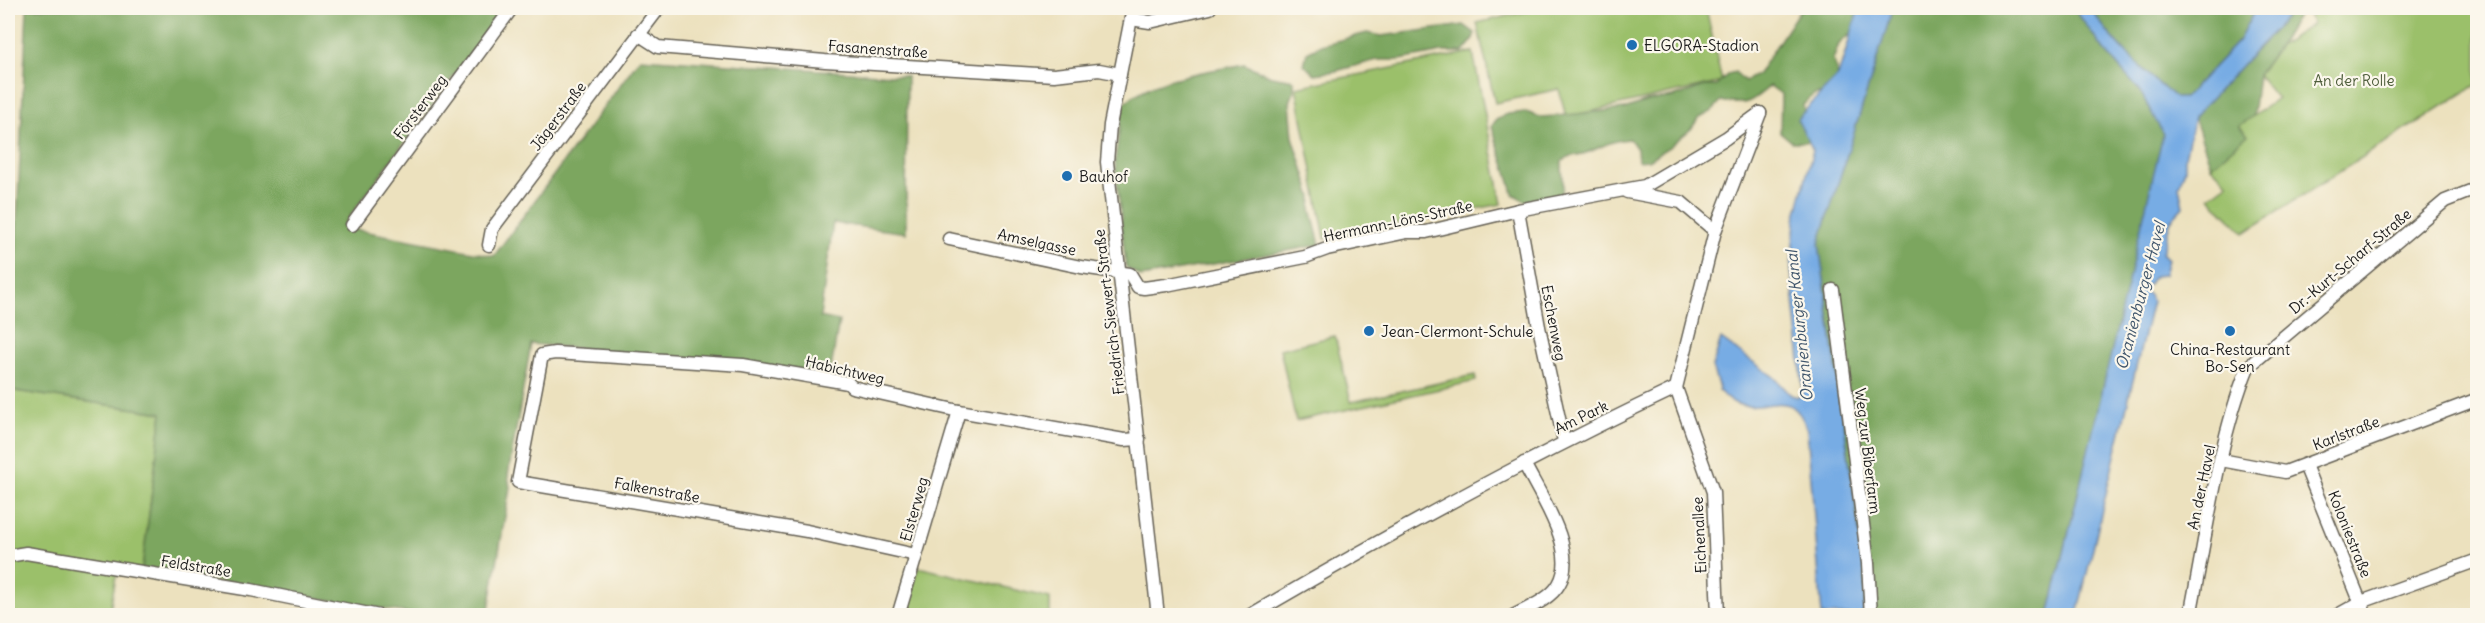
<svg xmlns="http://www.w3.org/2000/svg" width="2485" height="623" font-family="Delius,sans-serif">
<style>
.green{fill:#9bc06b;stroke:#5c6e44;stroke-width:1.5}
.forest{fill:#7ca65f;stroke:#4c613e;stroke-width:1.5}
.water{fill:#77ace4;stroke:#4a6480;stroke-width:1.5}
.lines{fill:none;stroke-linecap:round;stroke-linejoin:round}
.minor-casing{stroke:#656155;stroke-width:15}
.minor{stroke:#fff;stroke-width:12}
.poi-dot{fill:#1f6fb2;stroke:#fbf7ec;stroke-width:2}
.labels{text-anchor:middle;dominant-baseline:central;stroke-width:4.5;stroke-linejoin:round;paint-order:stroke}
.poi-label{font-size:15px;fill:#1c1c1c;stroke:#fbf7ec;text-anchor:start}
.street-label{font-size:15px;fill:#1c1c1c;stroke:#fbf7ec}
.park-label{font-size:15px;fill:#4f5e3c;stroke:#fbf7ec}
.water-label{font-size:16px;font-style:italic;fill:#40566c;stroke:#fbf7ec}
</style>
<rect width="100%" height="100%" fill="#fbf7ec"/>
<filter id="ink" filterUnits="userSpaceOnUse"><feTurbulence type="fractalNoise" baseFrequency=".0167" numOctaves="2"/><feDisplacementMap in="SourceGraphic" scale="12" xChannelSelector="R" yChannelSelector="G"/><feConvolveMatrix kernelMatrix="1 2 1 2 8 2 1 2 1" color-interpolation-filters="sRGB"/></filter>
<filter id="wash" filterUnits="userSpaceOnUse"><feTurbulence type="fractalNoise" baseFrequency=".008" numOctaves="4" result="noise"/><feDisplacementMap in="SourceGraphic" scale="24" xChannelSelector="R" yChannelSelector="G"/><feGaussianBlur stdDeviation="1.35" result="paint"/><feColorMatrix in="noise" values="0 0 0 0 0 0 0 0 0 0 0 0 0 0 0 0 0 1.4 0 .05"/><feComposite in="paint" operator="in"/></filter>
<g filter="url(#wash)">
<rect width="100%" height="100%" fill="#ece1be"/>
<g class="green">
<path d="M1541 8H1706L1722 82 1566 117 1559 89 1495 103 1477 23Z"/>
<path d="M2304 8H2477V84L2244 233 2209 197 2228 183 2211 166 2247 135 2239 126 2277 99 2258 75 2279 46 2313 24Z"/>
<path d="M1473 52 1502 204 1325 238 1296 87Z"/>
<path d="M1335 336 1351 402 1475 375 1476 381 1296 421 1280 349Z"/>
<path d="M9 390 162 413 142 569 116 576 109 615 8 616Z"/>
<path d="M918 567 1050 598V615L905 616Z"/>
</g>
<g class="forest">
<path d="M27 8H504L342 227 494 256 640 58 907 76 906 233 833 223 820 317 839 321 830 375 743 363 531 344 508 475 510 488 488 615H420L142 569 162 413 9 390Z"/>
<path d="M1801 8H1857L1856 29 1839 44 1833 60 1838 76 1835 91 1813 95 1803 105 1806 123 1814 142H1792L1780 132 1781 94 1770 86C1752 102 1746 107 1721 101L1711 112 1698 119 1691 129 1669 147 1648 160 1638 161 1637 149 1630 139C1613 140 1603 146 1589 152 1578 157 1572 153 1562 161 1561 174 1566 183 1561 194L1525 201 1513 194C1508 170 1498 150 1492 126L1496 120 1507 114 1526 112 1540 117 1556 116 1625 109 1647 101 1673 97 1705 86H1716L1728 74 1735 72 1745 81 1758 74Z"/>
<path d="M1893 8H2074L2104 50 2140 91 2164 134 2049 615H1864L1865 575 1819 244Z"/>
<path d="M2090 8H2152L2155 11 2168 8H2256L2239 40 2184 98H2176C2143 72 2113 42 2090 8Z"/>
<path d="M2292 8H2302L2279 46 2258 75 2253 116 2239 126 2248 135 2211 166 2194 117 2290 13Z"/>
<path d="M1464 25 1475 33 1472 41 1463 52H1442L1400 60H1377L1336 71 1315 74 1304 65 1307 52 1321 45 1367 33 1381 36Z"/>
<path d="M1244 64 1271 76 1294 80V91L1290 102 1293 137 1312 197 1311 209 1320 245 1141 277 1126 267 1115 161 1123 104C1154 76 1204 73 1244 64Z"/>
</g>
<g class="water">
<path d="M1859 8H1893L1819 244 1865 575 1864 615H1822L1807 430C1792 383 1766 415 1737 404 1729 401 1723 395 1718 390L1719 388 1712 367 1721 339 1774 377 1791 395 1798 397 1803 392 1791 269 1795 220 1813 150 1797 119 1838 76Z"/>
<path d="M2074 8H2090C2113 42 2143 72 2176 98H2184L2239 40 2256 8H2292L2290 13 2194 117 2185 157V169L2179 186 2183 207 2171 220 2162 253 2168 259 2164 275 2154 276 2149 284 2144 286 2143 291 2149 295 2152 301 2077 615 2049 616 2163 134 2140 91 2104 50Z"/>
</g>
</g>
<g filter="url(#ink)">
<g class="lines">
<g class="minor-casing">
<g id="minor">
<path d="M1133 8 1110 125 1107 162 1158 616"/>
<path d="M1131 19 1150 22 1210 8"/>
<path d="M638 34 658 47 825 61 1054 75 1099 70 1120 74"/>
<path d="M1627 192 1681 202 1715 231"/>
<path d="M1518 210 1539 327 1564 441"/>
<path d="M352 225 512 8"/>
<path d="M949 239 1081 267 1130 274 1138 287 1144 288 1166 285 1305 257 1327 249 1407 232H1426L1518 210 1645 186 1726 138 1760 113"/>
<path d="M489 245 492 229 659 8"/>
<path d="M1833 290 1868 563 1871 616"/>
<path d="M1676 388 1713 492 1718 616"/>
<path d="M2221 460 2285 472 2478 399"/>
<path d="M2305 465 2366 616"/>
<path d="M916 555 807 531 518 482 542 355 555 353 743 365 848 383 852 387 959 411 1124 440 1139 439"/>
<path d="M8 556 26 553 251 590 379 616"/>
<path d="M898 616 959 411"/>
<path d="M1249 616C1389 534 1530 457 1676 388L1715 231 1760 113"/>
<path d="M1513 616C1528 608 1551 599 1559 584 1579 550 1539 494 1524 463"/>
<path d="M2190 616C2206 536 2218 441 2248 367L2445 201 2478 188"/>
<path d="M2336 616 2361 602 2478 560"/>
</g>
</g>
<use href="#minor" class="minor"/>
</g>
</g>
<g class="poi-dot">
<circle cx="1632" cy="45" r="6"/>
<circle cx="1067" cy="176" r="6"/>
<circle cx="1369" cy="331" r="6"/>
<circle cx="2230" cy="331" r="6"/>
</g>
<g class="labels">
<g class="poi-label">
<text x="1644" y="45">ELGORA-Stadion</text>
<text x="1079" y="176">Bauhof</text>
<text x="1381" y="331">Jean-Clermont-Schule</text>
<text x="2230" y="349" text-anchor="middle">China-Restaurant<tspan x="2230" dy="17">Bo-Sen</tspan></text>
</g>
<g class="street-label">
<text transform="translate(878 49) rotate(4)">Fasanenstraße</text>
<text transform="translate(420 107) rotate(-53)">Försterweg</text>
<text transform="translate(558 116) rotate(-53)">Jägerstraße</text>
<text transform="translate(1398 221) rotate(-12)">Hermann-Löns-Straße</text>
<text transform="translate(1037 242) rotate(12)">Amselgasse</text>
<text transform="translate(2350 261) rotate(-40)">Dr.-Kurt-Scharf-Straße</text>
<text transform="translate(1109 312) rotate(-97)">Friedrich-Siewert-Straße</text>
<text transform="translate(1554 323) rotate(79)">Eschenweg</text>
<text transform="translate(845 370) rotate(13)">Habichtweg</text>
<text transform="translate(1581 417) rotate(-26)">Am Park</text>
<text transform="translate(2346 433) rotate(-21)">Karlstraße</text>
<text transform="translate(1868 451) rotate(83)">Weg zur Biberfarm</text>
<text transform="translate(2201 487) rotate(-78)">An der Havel</text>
<text transform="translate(657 490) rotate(10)">Falkenstraße</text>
<text transform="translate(914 509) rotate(-74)">Elsterweg</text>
<text transform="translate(2350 534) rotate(68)">Koloniestraße</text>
<text transform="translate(1699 535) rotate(-93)">Eichenallee</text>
<text transform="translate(196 566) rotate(9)">Feldstraße</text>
</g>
<g class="park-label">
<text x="2354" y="80">An der Rolle</text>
</g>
<g class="water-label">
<text transform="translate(2140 296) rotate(-75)">Oranienburger Havel</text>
<text transform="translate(1799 326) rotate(-96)">Oranienburger Kanal</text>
</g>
</g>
<rect width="2485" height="623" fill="none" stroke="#fbf7ec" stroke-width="30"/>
</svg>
